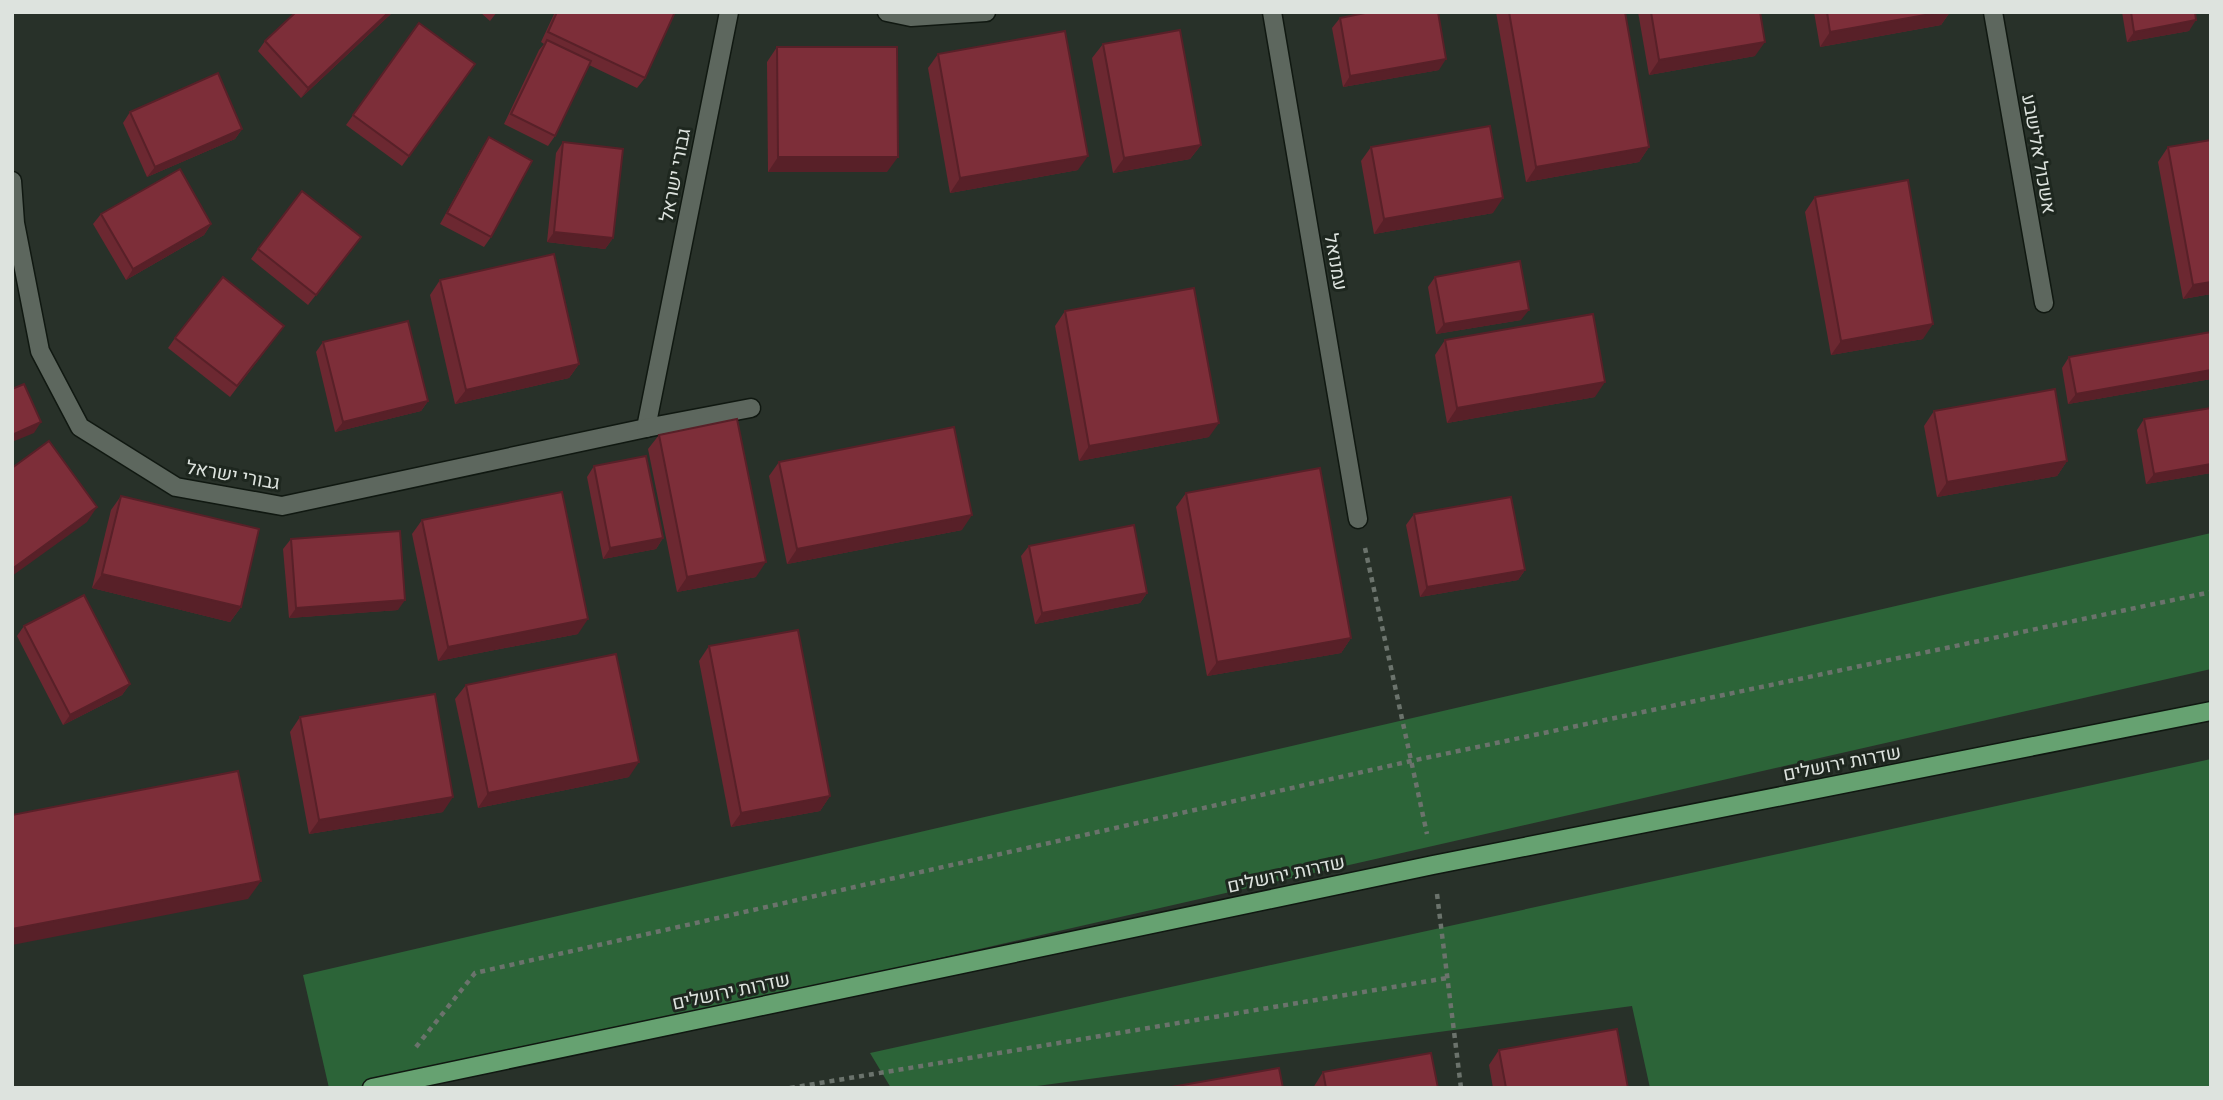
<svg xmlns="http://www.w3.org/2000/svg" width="2223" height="1100" font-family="Roboto,Heebo,sans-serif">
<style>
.green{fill:#2c6438}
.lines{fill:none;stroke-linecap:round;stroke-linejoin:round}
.minor-casing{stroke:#101811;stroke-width:21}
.major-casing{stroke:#101811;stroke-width:21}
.path{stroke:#6b736c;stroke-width:4.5;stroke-dasharray:5 5;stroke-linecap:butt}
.minor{stroke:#5d675e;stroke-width:18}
.major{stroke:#66a271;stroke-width:18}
.wall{fill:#6c2831}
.shaded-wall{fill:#582028}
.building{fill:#7d2e39;stroke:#582028;stroke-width:2}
.labels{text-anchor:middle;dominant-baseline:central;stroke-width:6;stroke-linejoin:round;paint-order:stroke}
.street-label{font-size:19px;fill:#dde3de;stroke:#1e271f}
</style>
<rect width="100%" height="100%" fill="#283129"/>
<g class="green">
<path d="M2211 533V669L368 1088H329L303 975Z"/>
<path d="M2211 759V1088H1650L1632 1006 1022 1088H891L870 1053Z"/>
</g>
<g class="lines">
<g class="minor-casing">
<g id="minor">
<path d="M887 12 911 17 986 12"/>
<path d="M1272 12 1358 519"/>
<path d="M1993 12 2044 303"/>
<path d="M12 181 15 223 40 351 80 427 176 487 282 506 646 428 729 12"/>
<path d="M646 428 751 408"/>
</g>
</g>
<g class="major-casing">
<path id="major" d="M372 1088 1433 865 2211 711"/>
</g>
<g class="path">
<path d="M1365 548 1427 834"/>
<path d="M1437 894 1461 1088"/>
<path d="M416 1047 475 973 1411 761 2211 592"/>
<path d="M790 1088 1447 978"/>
</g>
<use href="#minor" class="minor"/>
<use href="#major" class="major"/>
</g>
<g class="wall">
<path d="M296 12H393L301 98 258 51 265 41Z"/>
<path d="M480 12H497L490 21Z"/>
<path d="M555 12H675L645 78 637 88 589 65 555 136 548 146 504 124 539 50 544 44 541 42Z"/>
<path d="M1496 12H1625L1649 147 1639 162 1526 182Z"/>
<path d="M1638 12H1760L1755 56 1649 75Z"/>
<path d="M1814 12H1950L1941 25 1820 47Z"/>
<path d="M2122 12H2195L2189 31 2127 42Z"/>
<path d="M1340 18 1439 70 1343 87 1332 28Z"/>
<path d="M419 23 475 64 402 166 346 125Z"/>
<path d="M1103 44 1201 145 1190 159 1113 173 1092 58Z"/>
<path d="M777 47 887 172H768L767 62Z"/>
<path d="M938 54 1078 170 950 193 928 68Z"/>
<path d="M130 112 242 129 235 139 147 177 123 123Z"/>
<path d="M489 137 491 237 484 247 440 224 482 148Z"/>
<path d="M2211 140V294L2183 299 2158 162 2168 147Z"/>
<path d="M563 142 613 238 605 249 547 242 556 153Z"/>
<path d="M1371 147 1493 213 1374 234 1361 161Z"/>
<path d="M1815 197 1923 339 1831 355 1805 212Z"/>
<path d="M101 214 211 224 204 235 126 280 93 224Z"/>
<path d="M354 247 308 305 251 259 258 249Z"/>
<path d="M1435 277 1521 320 1436 334 1428 287Z"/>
<path d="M440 280 579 364 569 378 455 404 430 295Z"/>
<path d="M1065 311 1209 437 1079 461 1055 326Z"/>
<path d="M284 326 230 397 168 348 175 338Z"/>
<path d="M2211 332V379L2068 404 2062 368 2069 357Z"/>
<path d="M1445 340 1595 397 1447 423 1435 355Z"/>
<path d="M323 342 428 401 421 411 335 432 316 352Z"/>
<path d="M2211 408V473L2146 484 2137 430 2144 419Z"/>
<path d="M1934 411 2067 461 2057 476 1937 497 1924 426Z"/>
<path d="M659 435 756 577 677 592 648 449Z"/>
<path d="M779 462 962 530 787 564 769 476Z"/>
<path d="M594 466 663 538 656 549 603 559 587 477Z"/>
<path d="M1186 493 1351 638 1341 653 1207 676 1176 507Z"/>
<path d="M121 496 241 607 230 622 92 588 111 510Z"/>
<path d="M1414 514 1525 570 1518 580 1420 597 1406 525Z"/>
<path d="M422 520 578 634 438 661 412 534Z"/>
<path d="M291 539 398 610 289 618 283 549Z"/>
<path d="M1029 546 1147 593 1140 603 1035 624 1021 556Z"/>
<path d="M24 626 130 684 122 695 63 725 17 636Z"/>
<path d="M709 646 830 796 820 811 731 827 699 661Z"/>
<path d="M466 685 629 777 478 808 455 699Z"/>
<path d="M300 717 443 812 309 834 290 732Z"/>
<path d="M1499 1050 1628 1088H1493L1489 1065Z"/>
<path d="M1323 1072 1438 1088H1313Z"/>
</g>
<g class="shaded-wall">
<path d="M389 12H393L301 98 308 88Z"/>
<path d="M1942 12H1950L1941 25 1820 47 1830 32Z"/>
<path d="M2196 20 2189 31 2127 42 2134 32Z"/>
<path d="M1765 42 1755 56 1649 75 1659 60Z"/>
<path d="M1446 59 1439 70 1343 87 1350 76Z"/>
<path d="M242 129 235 139 147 177 155 167Z"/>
<path d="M1201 145 1190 159 1113 173 1124 158Z"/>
<path d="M1649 147 1639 162 1526 182 1536 167Z"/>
<path d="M1088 156 1078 170 950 193 960 178Z"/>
<path d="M778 157H898L887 172H768Z"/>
<path d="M1503 198 1493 213 1374 234 1384 219Z"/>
<path d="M211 224 204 235 126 280 133 269Z"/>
<path d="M554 232 613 238 605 249 547 242Z"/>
<path d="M2211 282V294L2183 299 2193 285Z"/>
<path d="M1529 310 1521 320 1436 334 1444 324Z"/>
<path d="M1933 324 1923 339 1831 355 1841 341Z"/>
<path d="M579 364 569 378 455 404 466 390Z"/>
<path d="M2211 370V379L2068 404 2076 394Z"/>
<path d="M1605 382 1595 397 1447 423 1457 408Z"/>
<path d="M428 401 421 411 335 432 343 422Z"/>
<path d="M41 422 34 433 12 442V435Z"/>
<path d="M1219 423 1209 437 1079 461 1089 446Z"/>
<path d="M2067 461 2057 476 1937 497 1947 482Z"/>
<path d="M2211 464V473L2146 484 2154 474Z"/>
<path d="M97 507 87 522 12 576V569Z"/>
<path d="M972 515 962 530 787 564 797 549Z"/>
<path d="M663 538 656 549 603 559 610 548Z"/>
<path d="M766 562 756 577 677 592 687 577Z"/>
<path d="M1525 570 1518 580 1420 597 1427 587Z"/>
<path d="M102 574 241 607 230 622 92 588Z"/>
<path d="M1147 593 1140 603 1035 624 1042 613Z"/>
<path d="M405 600 398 610 289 618 296 608Z"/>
<path d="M588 619 578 634 438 661 448 647Z"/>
<path d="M1351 638 1341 653 1207 676 1217 662Z"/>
<path d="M130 684 122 695 63 725 70 715Z"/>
<path d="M639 762 629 777 478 808 488 793Z"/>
<path d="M830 796 820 811 731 827 741 813Z"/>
<path d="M453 797 443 812 309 834 319 820Z"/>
<path d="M261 881 248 899 12 945V929Z"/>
</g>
<g class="building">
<path d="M296 12H389L308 88 265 41Z"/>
<path d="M557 12H675L645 78 548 32Z"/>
<path d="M1370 12H1438L1446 59 1350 76 1340 18Z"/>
<path d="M1509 12H1625L1649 147 1536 167Z"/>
<path d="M1651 12H1760L1765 42 1659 60Z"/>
<path d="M1827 12H1942L1830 32Z"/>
<path d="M2131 12H2195L2196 20 2134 32Z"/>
<path d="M419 23 475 64 409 156 353 115Z"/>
<path d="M1180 30 1201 145 1124 158 1103 44Z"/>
<path d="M1065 31 1088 156 960 178 938 54Z"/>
<path d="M547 40 591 61 555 136 511 114Z"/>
<path d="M777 47H897L898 157H778Z"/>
<path d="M218 73 242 129 155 167 130 112Z"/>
<path d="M1490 126 1503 198 1384 219 1371 147Z"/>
<path d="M489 137 532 161 491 237 447 213Z"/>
<path d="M2211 140V282L2193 285 2168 147Z"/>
<path d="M563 142 623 149 613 238 554 232Z"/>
<path d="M180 169 211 224 133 269 101 214Z"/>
<path d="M1908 180 1933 324 1841 341 1815 197Z"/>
<path d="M302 191 361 237 316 295 258 249Z"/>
<path d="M554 254 579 364 466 390 440 280Z"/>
<path d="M1520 261 1529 310 1444 324 1435 277Z"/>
<path d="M223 277 284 326 237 386 175 338Z"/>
<path d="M1194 288 1219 423 1089 446 1065 311Z"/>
<path d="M1593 314 1605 382 1457 408 1445 340Z"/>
<path d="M408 321 428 401 343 422 323 342Z"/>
<path d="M2211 332V370L2076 394 2069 357Z"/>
<path d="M24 384 41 422 12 435V389Z"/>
<path d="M2055 389 2067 461 1947 482 1934 411Z"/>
<path d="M2211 408V464L2154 474 2144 419Z"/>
<path d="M737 419 766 562 687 577 659 435Z"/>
<path d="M954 427 972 515 797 549 779 462Z"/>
<path d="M49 441 97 507 12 569V468Z"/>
<path d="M646 456 663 538 610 548 594 466Z"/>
<path d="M1320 468 1351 638 1217 662 1186 493Z"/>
<path d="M562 492 588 619 448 647 422 520Z"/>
<path d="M121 496 259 529 241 607 102 574Z"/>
<path d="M1511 497 1525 570 1427 587 1414 514Z"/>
<path d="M1134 525 1147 593 1042 613 1029 546Z"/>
<path d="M400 531 405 600 296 608 291 539Z"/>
<path d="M84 595 130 684 70 715 24 626Z"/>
<path d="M798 630 830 796 741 813 709 646Z"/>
<path d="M616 654 639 762 488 793 466 685Z"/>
<path d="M435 694 453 797 319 820 300 717Z"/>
<path d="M238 771 261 881 12 929V815Z"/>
<path d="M1617 1029 1628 1088H1506L1499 1050Z"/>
<path d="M1431 1053 1438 1088H1326L1323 1072Z"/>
<path d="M1279 1068 1283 1088H1166Z"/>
</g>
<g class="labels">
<g class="street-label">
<text transform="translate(2039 154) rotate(80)">אשכול אלישבע</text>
<text transform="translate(675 175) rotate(-79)">גבורי ישראל</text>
<text transform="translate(1336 262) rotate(80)">עמנואל</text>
<text transform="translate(233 475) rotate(10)">גבורי ישראל</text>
<text transform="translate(1842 763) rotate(-11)">שדרות ירושלים</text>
<text transform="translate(1286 874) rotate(-12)">שדרות ירושלים</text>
<text transform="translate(731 991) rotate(-12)">שדרות ירושלים</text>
</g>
</g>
<rect width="2223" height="1100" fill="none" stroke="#dde3de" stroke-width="28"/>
</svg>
